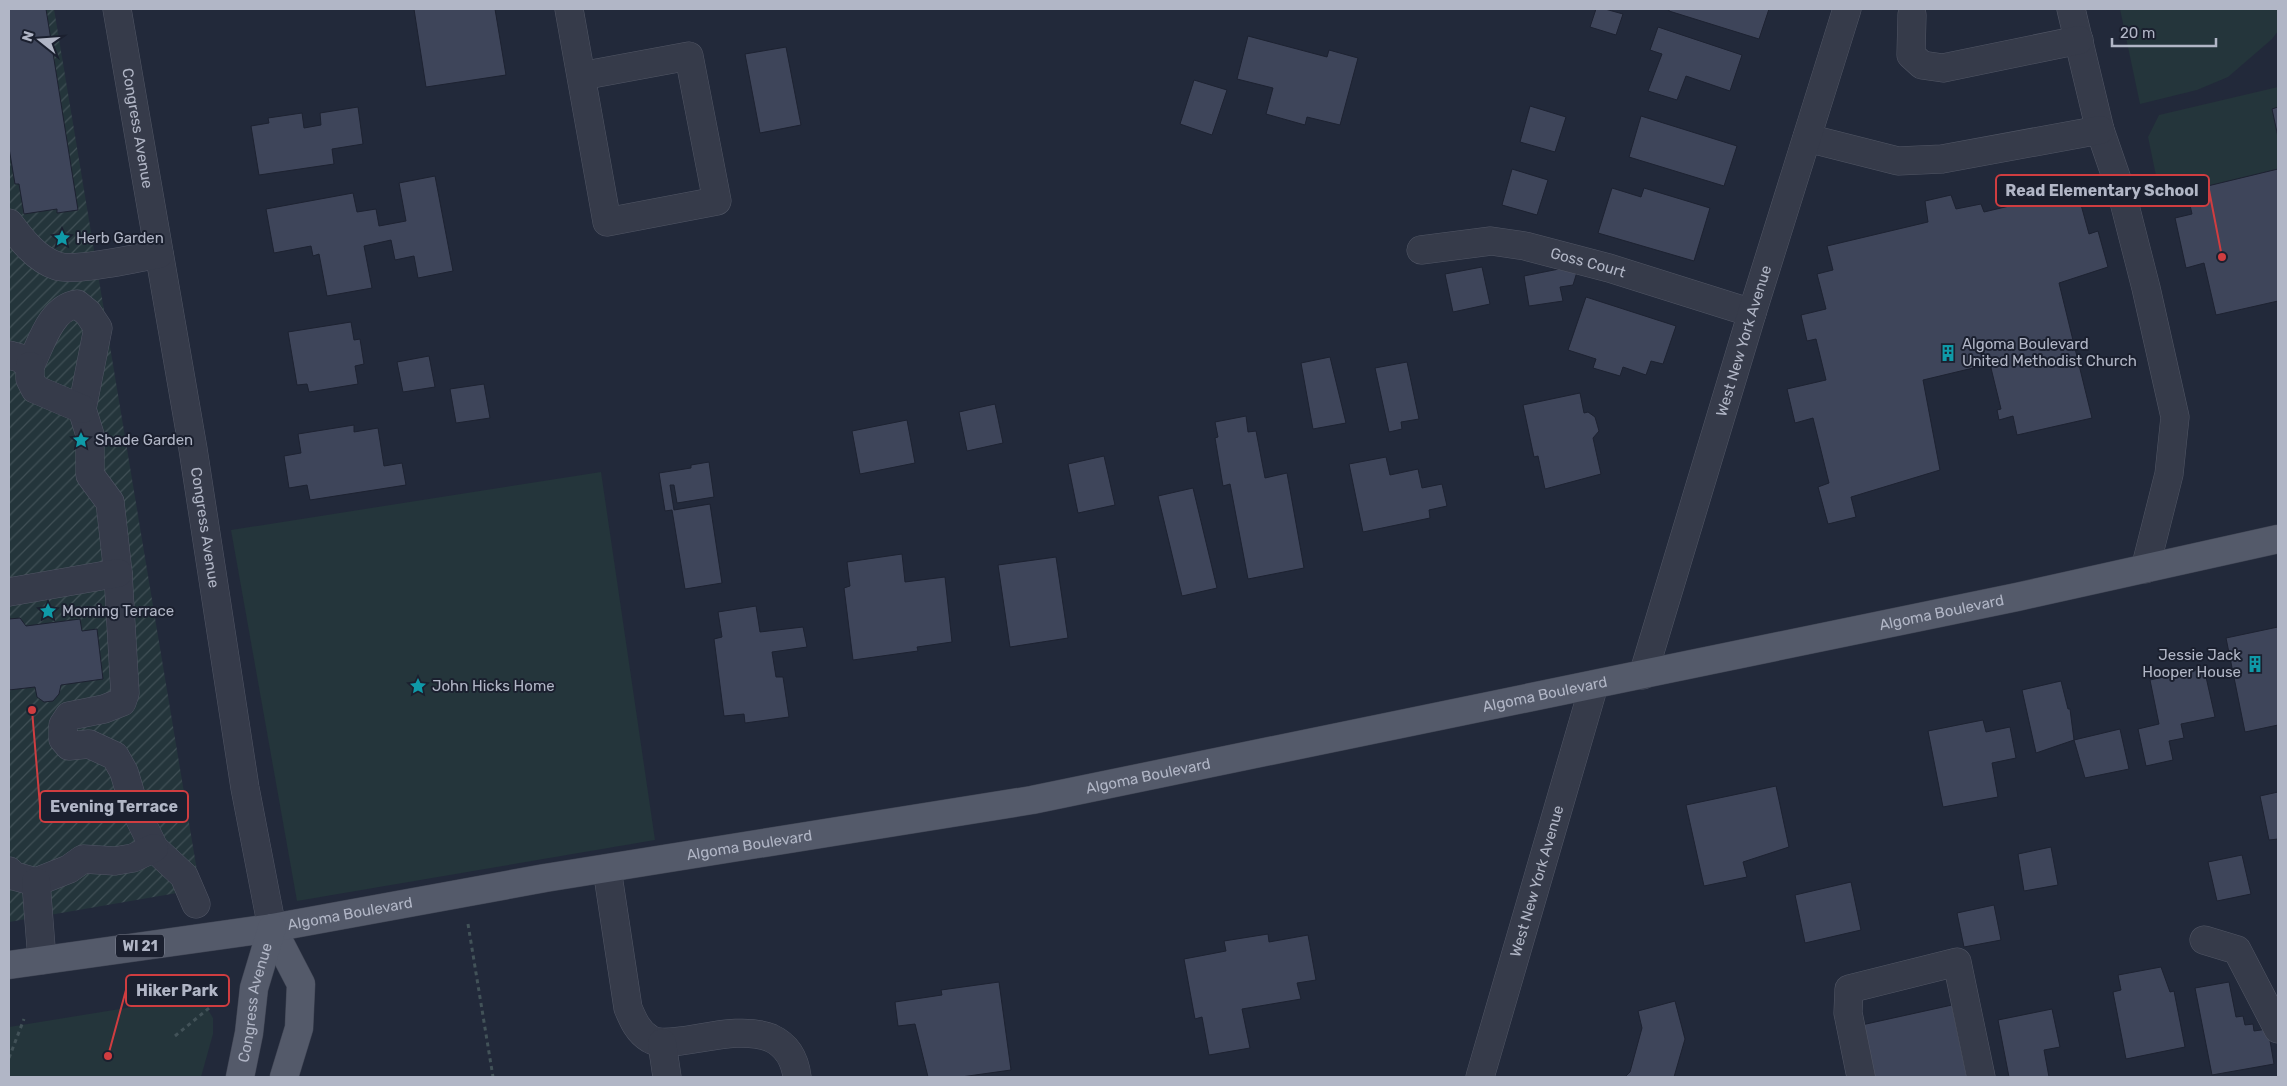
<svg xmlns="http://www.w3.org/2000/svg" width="2287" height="1086" font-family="Rubik,sans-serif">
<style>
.park{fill:#24353b}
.garden{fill:url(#garden-furrows)}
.building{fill:#3e455a;stroke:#1d2231}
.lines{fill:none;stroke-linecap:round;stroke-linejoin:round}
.minor-casing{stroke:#515665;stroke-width:29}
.major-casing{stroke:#3f4453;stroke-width:29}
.path{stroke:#425258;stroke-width:3;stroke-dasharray:4 4;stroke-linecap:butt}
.minor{stroke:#363b4a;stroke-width:28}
.major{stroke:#545a6a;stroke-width:28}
.labels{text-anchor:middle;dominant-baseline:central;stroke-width:4;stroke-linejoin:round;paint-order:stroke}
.shield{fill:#1b202f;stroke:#848999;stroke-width:1}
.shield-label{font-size:14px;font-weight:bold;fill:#b1b6c6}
.street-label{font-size:15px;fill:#b1b6c6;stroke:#1b202f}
.poi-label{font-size:15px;fill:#b1b6c6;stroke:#1b202f;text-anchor:start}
.leader{fill:none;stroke:#d03d40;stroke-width:2}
.callout-dot{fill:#d03d40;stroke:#1b202f;stroke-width:2}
.callout{fill:#1b202f;stroke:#d03d40;stroke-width:2}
.callout-label{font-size:16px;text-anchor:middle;font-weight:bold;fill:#b1b6c6}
</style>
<defs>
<pattern id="garden-furrows" width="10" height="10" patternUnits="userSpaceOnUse" patternTransform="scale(1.25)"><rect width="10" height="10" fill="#24353b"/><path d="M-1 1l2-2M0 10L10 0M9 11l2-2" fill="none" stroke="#415056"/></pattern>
</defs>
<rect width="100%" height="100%" fill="#22293a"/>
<g class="park">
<path d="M2120 9H2278V31L2272 39 2228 77 2197 90 2140 104Z"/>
<path d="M2278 87V107L2272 109 2278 137V169L2187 191 2159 190 2148 137 2159 115Z"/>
<path d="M601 472 655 840 297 901 231 530Z"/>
<path d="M200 996 213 1018V1034L201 1077H9V1027Z"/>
</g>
<path class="garden" d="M9 9H54L200 889 9 922Z"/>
<g class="building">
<path d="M9 9H46L78 210 57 213V209L24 214 19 184H15L9 148Z"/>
<path d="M414 9H495L506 75 426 87Z"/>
<path d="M1596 9H1605L1623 14 1616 35 1590 27Z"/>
<path d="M1669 9H1769L1759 39 1669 11Z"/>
<path d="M1658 27 1742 55 1730 91 1686 76 1677 100 1648 91 1662 54 1650 50Z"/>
<path d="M1248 36 1327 57 1329 50 1358 58 1340 125 1307 117 1305 125 1266 114 1273 88 1237 79Z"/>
<path d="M786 47 801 125 760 133 745 54Z"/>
<path d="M1194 80 1227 90 1212 135 1180 124Z"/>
<path d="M1530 106 1566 117 1555 152 1520 142Z"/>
<path d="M358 107 363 144 332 149 334 164 259 175 251 126 269 123 268 118 302 113 304 128 321 125 320 113Z"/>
<path d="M2278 107V137L2272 109Z"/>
<path d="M1641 116 1737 146 1724 186 1629 157Z"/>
<path d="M1512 169 1548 180 1537 215 1502 205Z"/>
<path d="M2278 169V301L2216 315 2204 263 2186 268 2175 218 2192 214 2187 191Z"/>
<path d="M435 176 453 271 418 278 414 256 395 260 391 240 364 246 372 288 327 296 319 254 313 256 311 246 274 253 266 209 353 193 357 212 376 209 379 226 406 221 399 183Z"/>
<path d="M1612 188 1641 197 1644 188 1710 208 1694 261 1598 233Z"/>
<path d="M2077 190 2089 234 2098 231 2108 267 2059 283 2092 418 2017 435 2013 416 1999 420 1997 410 2001 409 1990 364 1923 380 1940 470 1851 497 1856 517 1828 524 1818 487 1829 483 1813 418 1795 423 1787 389 1826 380 1816 339 1807 341 1801 315 1826 309 1817 274 1833 270 1827 246 1928 222 1925 201 1951 195 1956 209 1981 204 1984 212Z"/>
<path d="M1482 267 1490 304 1453 312 1445 274Z"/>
<path d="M1564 268 1577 272 1573 285 1560 287 1563 301 1529 306 1524 276Z"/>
<path d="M1586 297 1676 326 1663 364 1651 361 1646 375 1623 367 1620 376 1593 368 1596 359 1568 350Z"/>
<path d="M351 322 354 340 360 339 364 364 355 366 358 384 309 392 307 384 297 385 288 332Z"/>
<path d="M429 356 435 387 403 392 397 362Z"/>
<path d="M1330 357 1346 423 1313 429 1301 363Z"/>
<path d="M1407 362 1419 419 1401 422 1402 429 1389 432 1375 368Z"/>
<path d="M484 384 490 418 456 423 450 389Z"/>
<path d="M1580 393 1584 413 1588 412 1595 417 1599 431 1593 438 1601 474 1545 489 1538 456 1534 457 1523 405Z"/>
<path d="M995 404 1003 443 967 451 959 412Z"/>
<path d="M1246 416 1248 432 1256 431 1265 478 1287 473 1304 568 1248 579 1230 484 1223 486 1215 438 1218 437 1215 422Z"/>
<path d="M907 420 915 463 860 474 852 431Z"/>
<path d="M354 425V432L378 428 384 466 402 463 406 485 310 500 307 485 289 488 284 456 301 453 298 434Z"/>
<path d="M1104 456 1115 505 1078 513 1068 464Z"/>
<path d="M1386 457 1390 475 1418 469 1422 488 1442 484 1447 506 1429 510 1430 518 1363 532 1349 464Z"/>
<path d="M709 462 714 497 677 503 674 485H670L674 510 710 504 722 583 685 589 672 510 665 511 659 473 691 468V465Z"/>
<path d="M1193 488 1217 588 1182 596 1158 496Z"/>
<path d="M902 554 905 582 945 577 952 642 917 647 918 651 853 660 844 588 850 586 847 562Z"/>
<path d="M1056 557 1068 638 1010 647 998 565Z"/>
<path d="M756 606 760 632 803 627 807 647 772 652 776 677H783L789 717 745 723 744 714 724 716 714 639 722 637 718 612Z"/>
<path d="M20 618 26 626 80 619 82 631 97 629 103 679 61 685 59 694 53 701 44 702 37 697 35 687 9 690V619Z"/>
<path d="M2278 627V725L2245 732 2226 638Z"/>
<path d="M2204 668 2215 717 2181 724 2184 738 2169 741 2173 760 2146 766 2138 729 2159 724 2150 680Z"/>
<path d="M2061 681 2068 709H2070L2074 740 2036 753 2022 690Z"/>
<path d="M1983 720 1986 732 2010 727 2016 758 1992 763 1998 797 1943 807 1928 731Z"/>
<path d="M2120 729 2129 769 2085 778 2074 740Z"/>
<path d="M1776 786 1789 847 1743 862 1747 877 1704 886 1686 805Z"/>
<path d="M2278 792V839L2269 840 2260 796Z"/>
<path d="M2051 847 2058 885 2024 891 2018 854Z"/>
<path d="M2242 855 2251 894 2217 901 2208 862Z"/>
<path d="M1851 882 1861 930 1805 943 1795 895Z"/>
<path d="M1994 905 2001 940 1964 947 1957 913Z"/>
<path d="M1268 934 1269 942 1308 935 1316 980 1297 983 1301 999 1242 1009 1250 1048 1209 1055 1202 1017 1195 1019 1184 959 1226 951 1224 941Z"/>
<path d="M2161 967 2170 992 2174 991 2185 1047 2126 1059 2113 992 2121 990 2118 975Z"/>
<path d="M999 982 1011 1070 961 1077H928L915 1024 898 1026 895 1002 942 995 941 990Z"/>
<path d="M2229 982 2236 1017 2243 1016 2245 1025 2253 1024 2254 1031 2268 1029 2274 1064 2212 1075 2195 988Z"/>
<path d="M1675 1001 1685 1039 1674 1077H1625L1630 1072 1642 1028 1638 1011Z"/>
<path d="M1952 1005 1967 1077H1868L1857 1026Z"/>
<path d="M2052 1009 2060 1047 2044 1050 2049 1077H2009L1998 1020Z"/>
</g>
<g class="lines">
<g class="minor-casing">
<g id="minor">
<path id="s1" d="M117 9 193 449 245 788 272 928"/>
<path d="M569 9 607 222 717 201 689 56 581 76"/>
<path d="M2071 9 2100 130 2122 194 2146 288 2175 417 2169 474 2145 569"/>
<path d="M1912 15 1911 55 1922 65 1943 68 2079 40"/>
<path d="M1807 138 1898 161 1942 159 2100 130"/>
<path d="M9 223C21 239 36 259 57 266 76 272 137 258 159 254"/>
<path id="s2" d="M1421 250 1491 241 1525 246 1609 268 1752 313"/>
<path d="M9 355 20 358 30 366C41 345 50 308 77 304L88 313 98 328 82 409 90 435V475L110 502 118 573 125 693 122 702 104 709 69 716 63 725V739L69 746 89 744 115 756 124 772 135 809 154 848 184 876 196 904"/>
<path d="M30 366V379L35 389 82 409"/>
<path d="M9 592 118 573"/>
<path id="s3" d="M1643 675 1752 313 1847 9"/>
<path d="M607 869 628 1008C633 1020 638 1032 650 1039 671 1052 732 1022 771 1038 788 1046 795 1060 797 1077"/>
<path d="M9 871 14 876 36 882 69 869 83 859 115 861 133 858 154 848"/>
<path d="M36 882 42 960"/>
<path d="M2204 940 2237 950 2278 1029"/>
<path d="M662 1043 667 1077"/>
<path id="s4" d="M1480 1077 1594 685"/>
<path d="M1861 1077 1848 1013 1849 989 1957 962 1981 1077"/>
</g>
</g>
<g class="major-casing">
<g id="major">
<path d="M272 928 301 984 299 1028 284 1077"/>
<path id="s5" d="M9 965 272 928 545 878 1032 800 2017 597 2278 539"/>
<path id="s6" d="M240 1077 249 1033 254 988 272 928"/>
</g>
</g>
<g class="path">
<path d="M468 924 493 1077"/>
<path d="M175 1036 214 1004"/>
<path d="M9 1058 24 1019"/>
</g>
<use href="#minor" class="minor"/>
<use href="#major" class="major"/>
</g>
<defs>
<g id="sight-bare" transform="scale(1.35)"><path d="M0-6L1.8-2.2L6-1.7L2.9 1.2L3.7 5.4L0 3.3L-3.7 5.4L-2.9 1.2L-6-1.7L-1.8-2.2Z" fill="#0f9aa8" stroke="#1b202f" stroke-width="2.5" paint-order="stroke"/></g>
<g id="building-bare" transform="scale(1.35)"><path d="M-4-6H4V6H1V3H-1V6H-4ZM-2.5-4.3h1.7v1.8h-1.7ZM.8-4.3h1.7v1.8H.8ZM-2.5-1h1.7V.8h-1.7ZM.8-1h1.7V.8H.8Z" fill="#0f9aa8" stroke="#1b202f" stroke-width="2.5" paint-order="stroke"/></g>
</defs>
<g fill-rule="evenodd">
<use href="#sight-bare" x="62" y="238"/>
<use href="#building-bare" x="1948" y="353"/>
<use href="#sight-bare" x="81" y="440"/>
<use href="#sight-bare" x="48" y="611"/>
<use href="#building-bare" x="2255" y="664"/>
<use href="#sight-bare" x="418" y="686"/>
</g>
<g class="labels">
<rect class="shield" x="116" y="934.5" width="48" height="23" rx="4"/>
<g class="shield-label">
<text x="140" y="946">WI 21</text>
</g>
<g class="street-label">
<text stroke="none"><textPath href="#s1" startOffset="121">Congress Avenue</textPath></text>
<text stroke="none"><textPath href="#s2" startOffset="170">Goss Court</textPath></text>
<text stroke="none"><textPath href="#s3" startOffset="349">West New York Avenue</textPath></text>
<text stroke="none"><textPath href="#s1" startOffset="526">Congress Avenue</textPath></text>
<text stroke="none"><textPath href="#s5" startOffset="1965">Algoma Boulevard</textPath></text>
<text stroke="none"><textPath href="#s5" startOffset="1560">Algoma Boulevard</textPath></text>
<text stroke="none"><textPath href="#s5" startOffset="1155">Algoma Boulevard</textPath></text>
<text stroke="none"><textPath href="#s5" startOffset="750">Algoma Boulevard</textPath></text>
<text stroke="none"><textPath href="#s4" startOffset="204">West New York Avenue</textPath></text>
<text stroke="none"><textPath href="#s5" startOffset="345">Algoma Boulevard</textPath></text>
<text stroke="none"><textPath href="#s6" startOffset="76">Congress Avenue</textPath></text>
</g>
<g class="poi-label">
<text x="76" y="238">Herb Garden</text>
<text x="1962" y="344">Algoma Boulevard<tspan x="1962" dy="17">United Methodist Church</tspan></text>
<text x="95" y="440">Shade Garden</text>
<text x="62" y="611">Morning Terrace</text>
<text x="2241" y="655" text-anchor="end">Jessie Jack<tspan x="2241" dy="17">Hooper House</tspan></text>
<text x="432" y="686">John Hicks Home</text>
</g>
</g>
<path class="leader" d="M2222 257L2209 190M32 710L40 806M108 1056L126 990"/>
<g class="callout-dot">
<circle cx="2222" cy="257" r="5"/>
<circle cx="32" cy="710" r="5"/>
<circle cx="108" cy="1056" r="5"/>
</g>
<g class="callout">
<rect x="1996" y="175" width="213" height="31" rx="5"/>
<rect x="40" y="791" width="148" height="31" rx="5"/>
<rect x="126" y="975" width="103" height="31" rx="5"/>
</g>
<g class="callout-label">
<text x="2102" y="196">Read Elementary School</text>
<text x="114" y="812">Evening Terrace</text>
<text x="177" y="996">Hiker Park</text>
</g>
<rect width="2287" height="1086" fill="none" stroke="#b1b6c6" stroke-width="20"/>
<g transform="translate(40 40) rotate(287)" stroke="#1b202f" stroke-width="4" paint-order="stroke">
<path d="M0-4L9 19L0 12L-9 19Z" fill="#b1b6c6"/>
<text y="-8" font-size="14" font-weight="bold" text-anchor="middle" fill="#b1b6c6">N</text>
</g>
<path d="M2112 38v8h104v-8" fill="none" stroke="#b1b6c6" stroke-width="2.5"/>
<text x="2120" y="38" font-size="15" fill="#b1b6c6" stroke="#1b202f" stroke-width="4" paint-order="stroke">20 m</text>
</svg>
